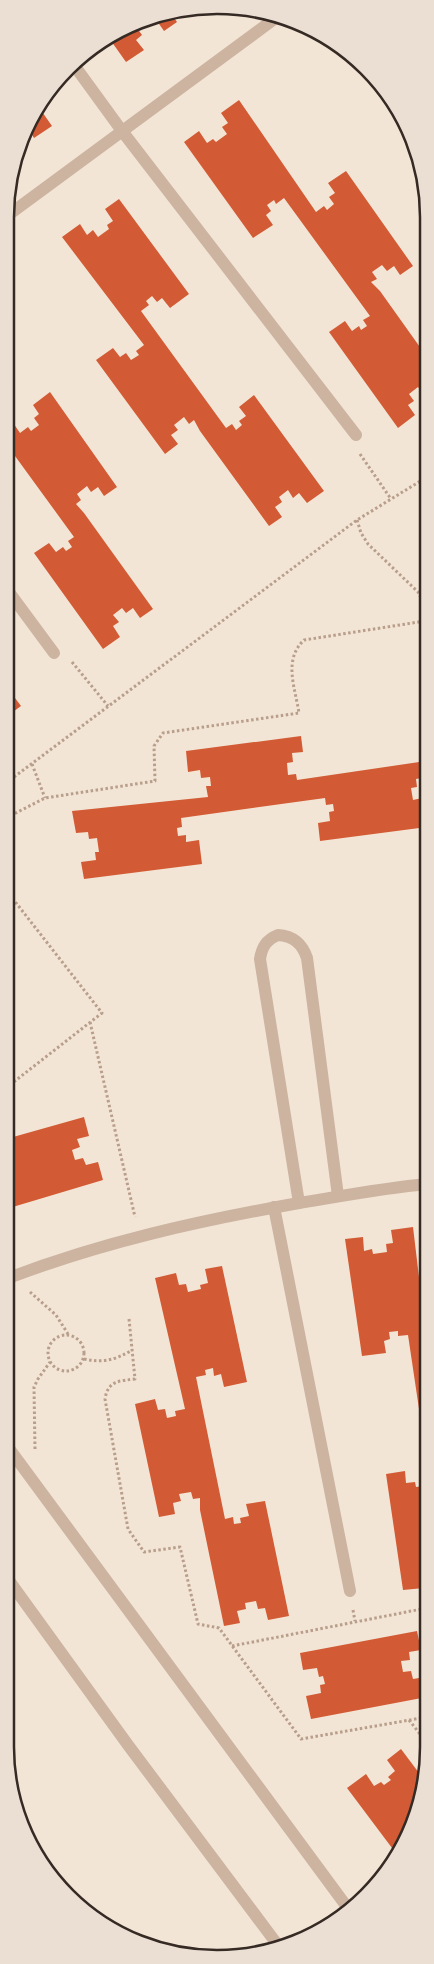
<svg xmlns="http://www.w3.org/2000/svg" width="434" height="1964" font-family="'Public Sans',sans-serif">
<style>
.building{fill:#d25b35}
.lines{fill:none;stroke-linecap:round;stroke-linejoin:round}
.path{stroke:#b89e8b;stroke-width:3;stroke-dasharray:2.5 2.5;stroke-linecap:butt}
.minor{stroke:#ccb4a1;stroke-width:12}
.rim{fill:none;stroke:#352a24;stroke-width:2.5}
</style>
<rect width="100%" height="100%" fill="#f3e5d5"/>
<g class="building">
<path d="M162 12H170L177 22 164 31 157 21 150 26 146 22 137 28 142 35 136 40 144 50 126 62 109 38Z"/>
<path d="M239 100 316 212 324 206 327 210 334 204 329 197 335 193 328 183 346 171 413 266 400 275 394 266 387 271 382 265 372 272 377 279 371 282 380 291 427 357V388L422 392 418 387 409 394 414 401 408 405 415 415 398 428 329 332 345 321 352 331 359 326 361 330 367 326 363 320 370 316 284 198 276 204 274 200 267 205 271 211 266 215 273 225 253 238 184 142 199 131 207 143 213 139 216 142 227 134 222 127 228 123 221 113Z"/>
<path d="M38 106 52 126 34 138 28 128 34 111Z"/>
<path d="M119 199 189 294 170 308 162 298 157 302 152 296 146 301 149 305 141 311 226 428 232 424 236 430 242 425 239 421 246 416 239 407 254 395 324 491 307 503 299 493 293 498 288 490 279 497 282 502 275 507 282 517 269 526 200 431 194 420 189 424 184 417 174 425 178 430 171 435 178 444 165 454 96 360 113 348 120 357 126 353 131 360 139 355 136 351 144 345 62 237 80 224 87 235 93 230 98 237 109 229 107 225 113 221 105 209Z"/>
<path d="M50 392 117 487 104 496 98 487 91 492 87 486 77 494 81 500 76 504 84 513 153 609 140 618 133 608 126 613 122 608 113 615 119 622 113 626 120 637 103 649 34 553 49 543 56 552 63 547 66 551 72 547 68 541 74 537 7 445V414L20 433 28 427 31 431 39 425 34 418 39 414 33 405Z"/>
<path d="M6 686 21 706 6 717Z"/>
<path d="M301 736 303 752 292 753 293 762 287 763 288 775 296 774 297 780 426 761 427 777 416 779 417 787 411 788 413 800 422 798 423 806 427 805V827L320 841 318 823 330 821 329 812 334 811 333 804 326 805 325 798 181 818 182 827 177 828 178 836 186 835V842L199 840 202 864 84 879 81 862 96 860 95 852H99L97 838 89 839 88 832 76 833 72 811 208 797 206 786H211L210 777 201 778 200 770 188 772 186 751Z"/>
<path d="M84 1117 89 1136 77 1139 80 1147 72 1150 75 1160 83 1158 86 1165 98 1162 103 1180 6 1209V1139Z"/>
<path d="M413 1227 427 1344 426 1456 408 1335 398 1336V1331L389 1332 390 1339 384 1341 386 1353 362 1356 345 1239 363 1237 364 1251 372 1249 373 1254 387 1252 386 1244 393 1243 391 1230Z"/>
<path d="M222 1266 247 1382 224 1387 221 1374 214 1376 213 1368 205 1370 206 1375 196 1377 225 1519 233 1517 234 1524 241 1523 240 1518 249 1516 246 1504 265 1501 289 1616 268 1620 265 1608 258 1609 256 1601 245 1603 246 1609 237 1611 240 1623 224 1626 200 1510V1498L193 1499 191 1492 179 1494 181 1501 173 1503 175 1514 159 1517 135 1404 155 1399 158 1410 165 1409 167 1418 176 1416 175 1411 185 1409 155 1278 176 1273 179 1285 186 1284 188 1292 201 1289 200 1285 208 1283 205 1269Z"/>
<path d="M405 1471 406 1483 415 1482 416 1487 423 1486 422 1479 427 1478V1575H423L424 1588 403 1590 386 1474Z"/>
<path d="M417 1631 421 1650 409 1652 410 1660 401 1661 403 1672 411 1671 413 1679 425 1677 427 1697 311 1719 306 1696 321 1693 320 1685 325 1684 323 1676 319 1677 317 1668 303 1670 300 1653Z"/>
<path d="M401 1749 425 1781 398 1856 347 1788 366 1774 374 1786 381 1782 384 1785 391 1780 388 1777 395 1771 387 1760Z"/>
</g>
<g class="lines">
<g class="path">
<path d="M360 454 391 499"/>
<path d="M357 520 361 533 368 544 418 592 423 602 427 633"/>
<path d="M72 662 108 706"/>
<path d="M32 764 45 798"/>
<path d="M6 783 357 520 427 477"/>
<path d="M6 818 45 798 155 781 154 746 163 733 299 713C295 687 283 660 304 640L425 621"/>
<path d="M90 1022 135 1217"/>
<path d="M6 1088 102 1013 6 890"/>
<path d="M30 1292 56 1315 68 1334"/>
<path d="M129 1319 135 1379C120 1381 108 1380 105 1399L128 1529 144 1552 180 1547 198 1624 219 1628 301 1739 427 1717"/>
<circle cx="66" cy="1353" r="18"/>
<path d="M84 1359C102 1363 116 1360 132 1350"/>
<path d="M35 1449 34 1387 38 1379 50 1362"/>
<path d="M421 1609 427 1635"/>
<path d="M353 1610 355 1621"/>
<path d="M232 1646 427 1608"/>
<path d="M409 1720 427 1743"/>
</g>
<g class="minor">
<path d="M74 65 122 131 356 435"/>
<path d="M7 216 277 17"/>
<path d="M6 588 54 653"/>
<path d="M299 1203 260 959C262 947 266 940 278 935 293 936 302 943 307 958L338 1196"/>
<path d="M274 1207 350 1591"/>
<path d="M6 1279C102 1242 198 1221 299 1203 342 1196 384 1188 427 1184"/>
<path d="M5 1443 350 1911"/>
<path d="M5 1575 128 1745 280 1948"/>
</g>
</g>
<path d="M0 0H434V1964H0ZM217 14H217A203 203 0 0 1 420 217V1747A203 203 0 0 1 217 1950H217A203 203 0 0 1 14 1747V217A203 203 0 0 1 217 14Z" fill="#ebdfd3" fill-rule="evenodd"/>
<path class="rim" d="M217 14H217A203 203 0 0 1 420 217V1747A203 203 0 0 1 217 1950H217A203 203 0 0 1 14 1747V217A203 203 0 0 1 217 14Z"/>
</svg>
